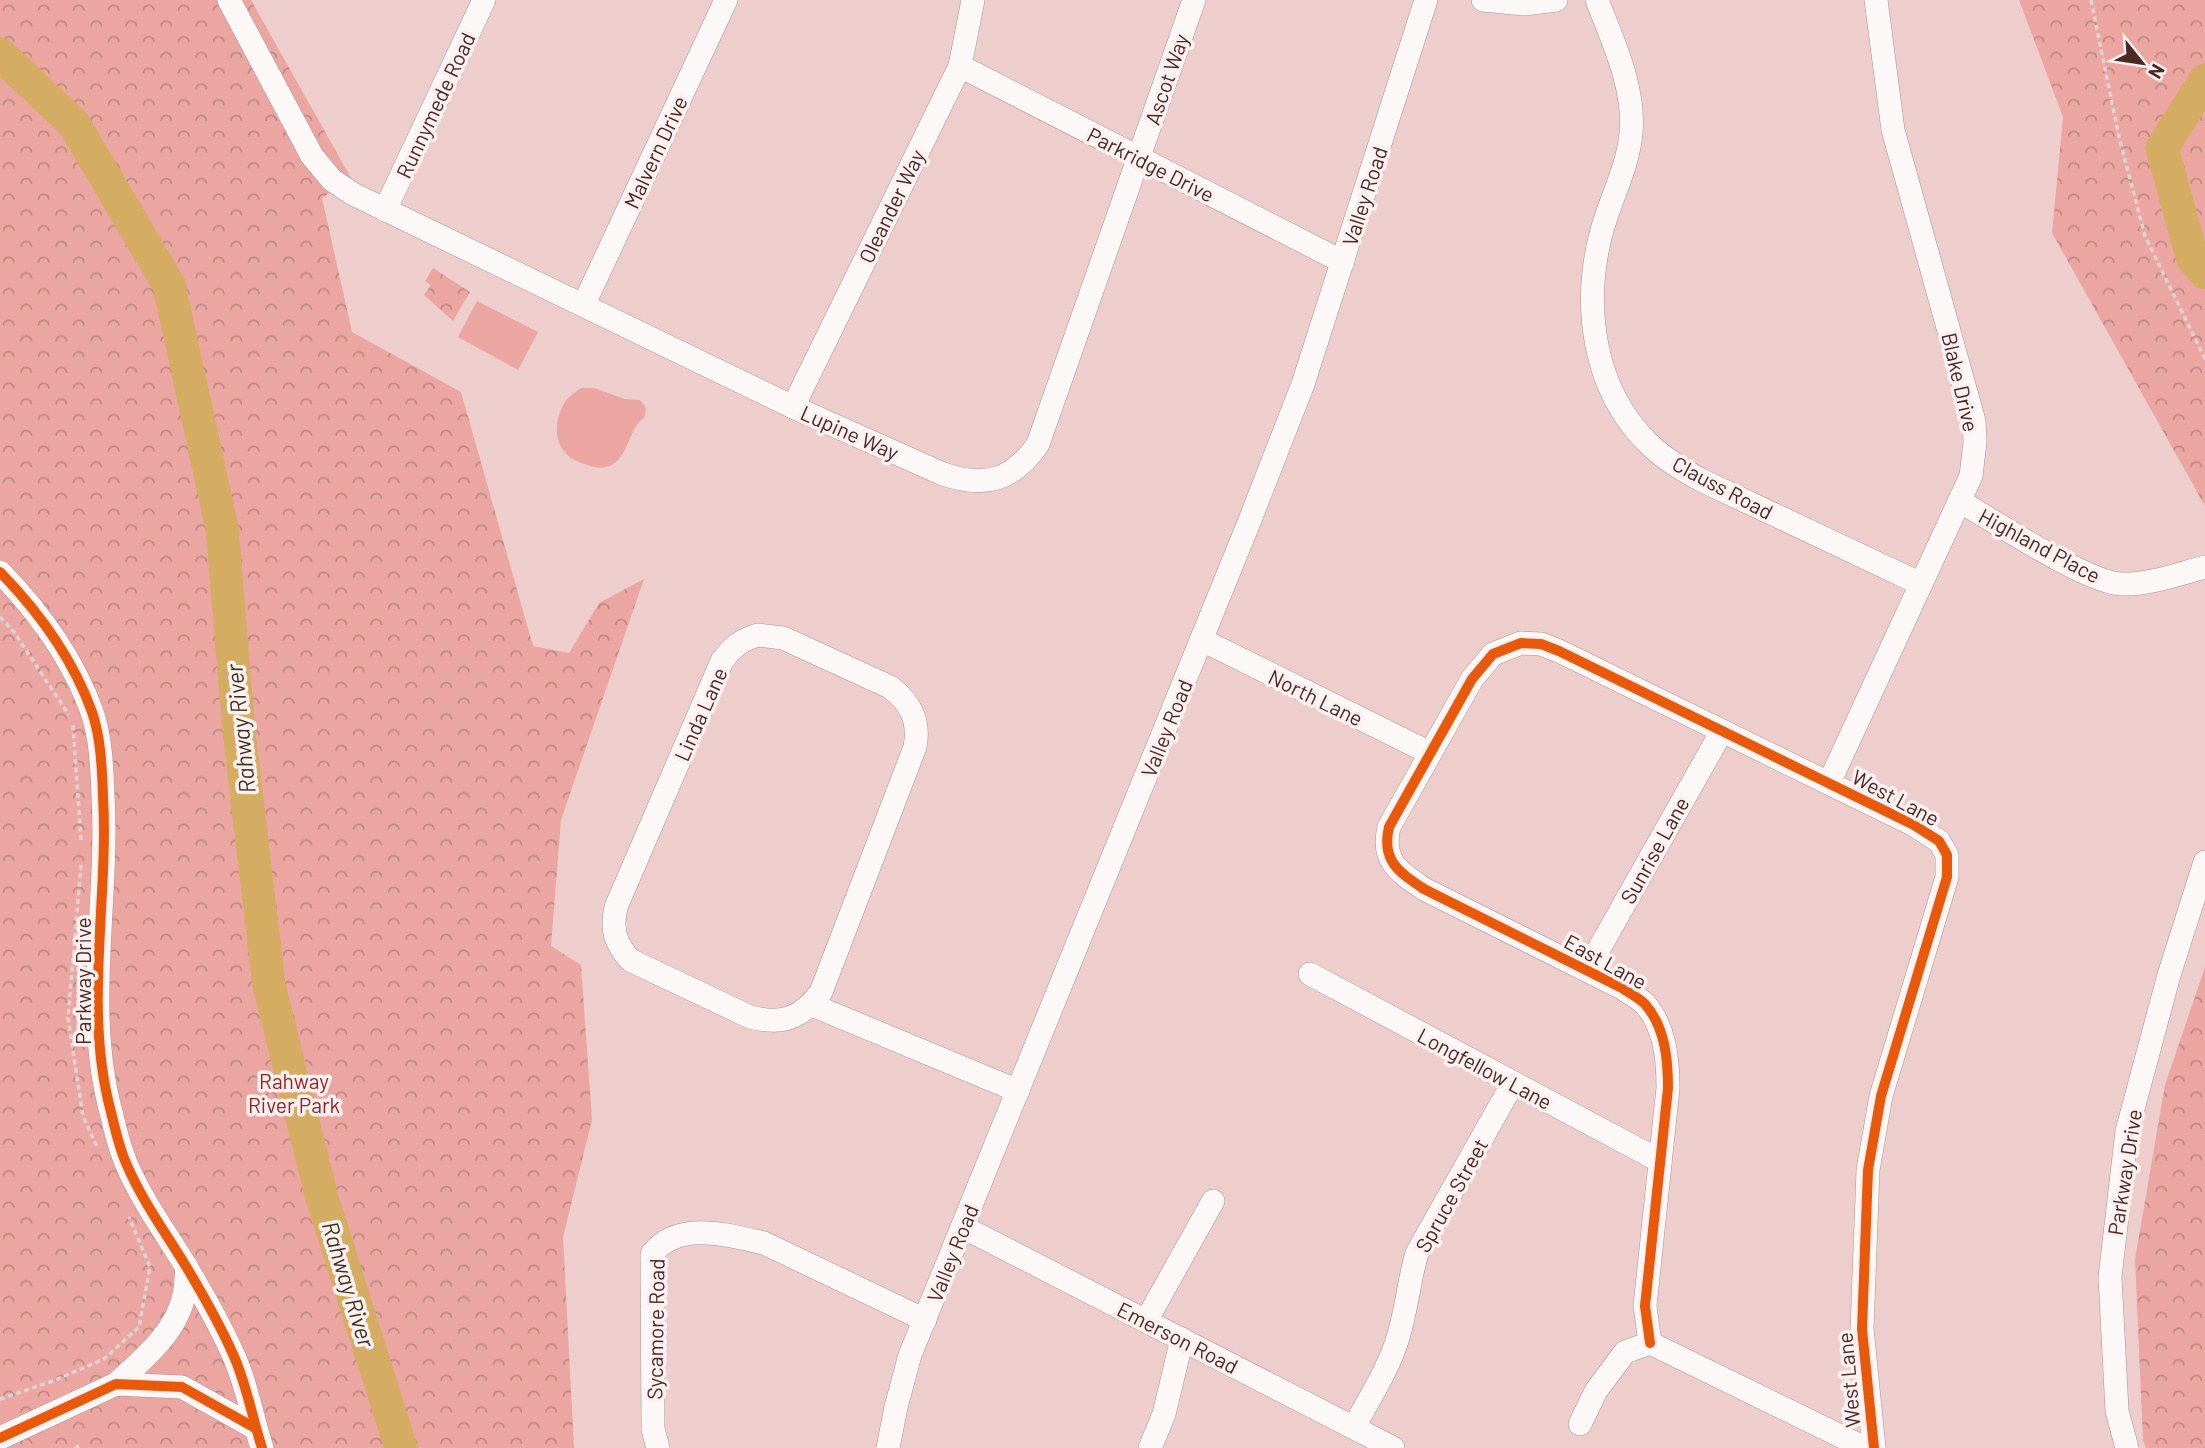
<svg xmlns="http://www.w3.org/2000/svg" width="2205" height="1448" font-family="Barlow,sans-serif">
<style>
.green{fill:#eba6a1}
.park{fill:url(#park-crowns)}
.lines{fill:none;stroke-linecap:round;stroke-linejoin:round}
.river{stroke:#d4ac62;stroke-width:33}
.minor-casing{stroke:#af9290;stroke-width:24}
.path{stroke:#ddd2d1;stroke-width:3.5;stroke-dasharray:5 3.5;stroke-linecap:butt}
.minor{stroke:#fcf8f7;stroke-width:23}
.cycleway-casing{stroke:#fbf1f0;stroke-width:15}
.cycleway{stroke:#e8590c;stroke-width:10}
.labels{text-anchor:middle;dominant-baseline:central;stroke-width:7;stroke-linejoin:round;paint-order:stroke}
.street-label{font-size:21px;fill:#4b2825;stroke:#fbf1f0}
.park-label{font-size:21px;fill:#962224;stroke:#fbf1f0}
.water-label{font-size:23px;font-style:italic;fill:#3e341e;stroke:#fbf1f0}
</style>
<defs>
<pattern id="park-crowns" width="20" height="18" patternUnits="userSpaceOnUse" patternTransform="scale(1.75)"><rect width="20" height="18" fill="#eba6a1"/><path d="M2 6a3 3 0 1 1 6 0M12 15a3 3 0 1 1 6 0" fill="none" stroke="#c08783"/></pattern>
</defs>
<rect width="100%" height="100%" fill="#edcecc"/>
<g class="green">
<path d="M477 301 538 332 518 370 458 337Z"/>
<path d="M581 388H594L625 399 640 400 646 408 644 418C627 429 629 463 605 467 596 469 587 465 579 462 553 452 552 423 565 402 569 396 576 392 581 388Z"/>
</g>
<g class="park">
<path d="M0 0H251L351 178 322 198 352 332 461 392 533 646 569 653 599 603 644 579 561 820 551 946 581 965 592 1120 563 1237 574 1448H80L78 1444 73 1448H0Z"/>
<path d="M2019 0H2205V506L2052 233 2063 117Z"/>
<path d="M433 268 470 292 453 321 424 295 431 285 425 281Z"/>
<path d="M2205 967V1448H2146L2143 1441 2135 1259 2165 1085Z"/>
</g>
<g class="lines">
<g class="river">
<path d="M0 54 74 124 169 285 222 528 239 732 269 985 322 1198 401 1448"/>
<path d="M2205 80 2162 148 2192 257 2205 273"/>
</g>
<g class="minor-casing">
<g id="minor">
<path d="M229 0 312 156 332 180 353 194 793 407 943 474C984 488 1013 481 1038 444L1194 0"/>
<path d="M1483 0 1524 4 1556 0"/>
<path d="M1597 0C1613 42 1635 87 1631 133 1628 167 1611 198 1602 230 1582 303 1592 389 1649 444 1664 459 1683 470 1701 480L1921 584"/>
<path d="M960 66 1343 262"/>
<path d="M385 210 484 0"/>
<path d="M584 304 726 0"/>
<path d="M793 407 960 66 973 0"/>
<path d="M1959 501C1993 520 2087 583 2121 584 2149 585 2178 574 2205 567"/>
<path d="M0 572C39 612 73 659 92 712 101 738 102 769 103 796 109 901 83 1009 111 1112 115 1129 119 1147 126 1163 142 1201 166 1233 187 1268 203 1295 219 1323 232 1352 246 1381 252 1417 262 1448"/>
<path d="M758 635 783 638 890 687C911 703 920 721 915 747L821 992C801 1019 781 1025 750 1017L630 960C615 943 611 929 616 907L722 661C732 647 741 640 758 635Z"/>
<path d="M1202 640 1430 753"/>
<path d="M1829 783 1971 476 1975 442 1974 421 1893 130 1876 0"/>
<path d="M1587 970 1722 731"/>
<path d="M1310 974 1660 1161"/>
<path d="M812 1005 1018 1091"/>
<path d="M963 1227 1393 1448"/>
<path d="M1146 1321 1213 1201"/>
<path d="M1650 1343 1645 1306 1668 1088C1668 1059 1665 1027 1645 1004 1639 998 1629 993 1622 988L1424 889C1399 872 1381 861 1389 827L1472 679 1493 654 1521 643 1541 644 1559 651 1914 825 1939 841 1947 855V877L1881 1096 1868 1170 1862 1329 1874 1448"/>
<path d="M1650 1343 1865 1448"/>
<path d="M116 1384C142 1360 177 1332 184 1295 186 1286 186 1276 187 1267"/>
<path d="M1580 1424 1596 1391 1625 1352 1650 1343"/>
<path d="M1354 1427C1370 1397 1390 1367 1399 1334 1407 1307 1409 1280 1417 1253L1513 1083"/>
<path d="M0 1438 116 1384 182 1387 255 1428"/>
<path d="M658 1448 653 1429 652 1254C678 1220 728 1235 764 1243L925 1320"/>
<path d="M888 1448 896 1407 910 1355 1248 525 1303 384 1426 0"/>
<path d="M1150 1448 1164 1414 1182 1339"/>
<path d="M2127 1448 2117 1411 2110 1277 2127 1131 2169 975 2205 862"/>
</g>
</g>
<g class="path">
<path d="M2091 0 2119 137 2145 236 2205 359"/>
<path d="M0 617 14 632 69 715"/>
<path d="M73 725 81 840"/>
<path d="M81 865 68 1018 83 1116 97 1147"/>
<path d="M0 1399 53 1381 104 1359 139 1327 150 1267 129 1217"/>
</g>
<use href="#minor" class="minor"/>
<g class="cycleway-casing">
<g id="cycleway">
<path d="M0 572C39 612 73 659 92 712 101 738 102 769 103 796 109 901 83 1009 111 1112 115 1129 119 1147 126 1163 142 1201 166 1233 187 1268 203 1295 219 1323 232 1352 246 1381 252 1417 262 1448"/>
<path d="M1650 1343 1645 1306 1668 1088C1668 1059 1665 1027 1645 1004 1639 998 1629 993 1622 988L1424 889C1399 872 1381 861 1389 827L1472 679 1493 654 1521 643 1541 644 1559 651 1914 825 1939 841 1947 855V877L1881 1096 1868 1170 1862 1329 1874 1448"/>
<path d="M0 1438 116 1384 182 1387 255 1428"/>
</g>
</g>
<use href="#cycleway" class="cycleway"/>
</g>
<g class="labels">
<g class="street-label">
<text transform="translate(1166 79) rotate(-71)">Ascot Way</text>
<text transform="translate(435 105) rotate(-65)">Runnymede Road</text>
<text transform="translate(655 152) rotate(-65)">Malvern Drive</text>
<text transform="translate(1151 164) rotate(27)">Parkridge Drive</text>
<text transform="translate(1364 196) rotate(-72)">Valley Road</text>
<text transform="translate(891 206) rotate(-64)">Oleander Way</text>
<text transform="translate(1961 382) rotate(77)">Blake Drive</text>
<text transform="translate(850 432) rotate(24)">Lupine Way</text>
<text transform="translate(1723 487) rotate(28)">Clauss Road</text>
<text transform="translate(2040 545) rotate(28)">Highland Place</text>
<text transform="translate(1316 697) rotate(26)">North Lane</text>
<text transform="translate(700 714) rotate(-66)">Linda Lane</text>
<text transform="translate(1166 728) rotate(-68)">Valley Road</text>
<text transform="translate(1896 797) rotate(28)">West Lane</text>
<text transform="translate(1654 850) rotate(-61)">Sunrise Lane</text>
<text transform="translate(1606 961) rotate(29)">East Lane</text>
<text transform="translate(82 981) rotate(-90)">Parkway Drive</text>
<text transform="translate(1485 1068) rotate(28)">Longfellow Lane</text>
<text transform="translate(2124 1172) rotate(-81)">Parkway Drive</text>
<text transform="translate(1451 1195) rotate(-61)">Spruce Street</text>
<text transform="translate(952 1253) rotate(-68)">Valley Road</text>
<text transform="translate(655 1329) rotate(-89)">Sycamore Road</text>
<text transform="translate(1178 1337) rotate(27)">Emerson Road</text>
<text transform="translate(1848 1380) rotate(-95)">West Lane</text>
</g>
<g class="park-label">
<text x="294" y="1080">Rahway<tspan x="294" dy="24">River Park</tspan></text>
</g>
<g class="water-label">
<text transform="translate(240 729) rotate(-96)">Rahway River</text>
<text transform="translate(349 1284) rotate(73)">Rahway River</text>
</g>
</g>
<g transform="translate(2142 63) rotate(120)" stroke="#fbf1f0" stroke-width="5" paint-order="stroke">
<path d="M0-5L12 26L0 18L-12 26Z" fill="#4b2825"/>
<text y="-10" font-size="19" font-weight="bold" text-anchor="middle" fill="#4b2825">N</text>
</g>
</svg>
